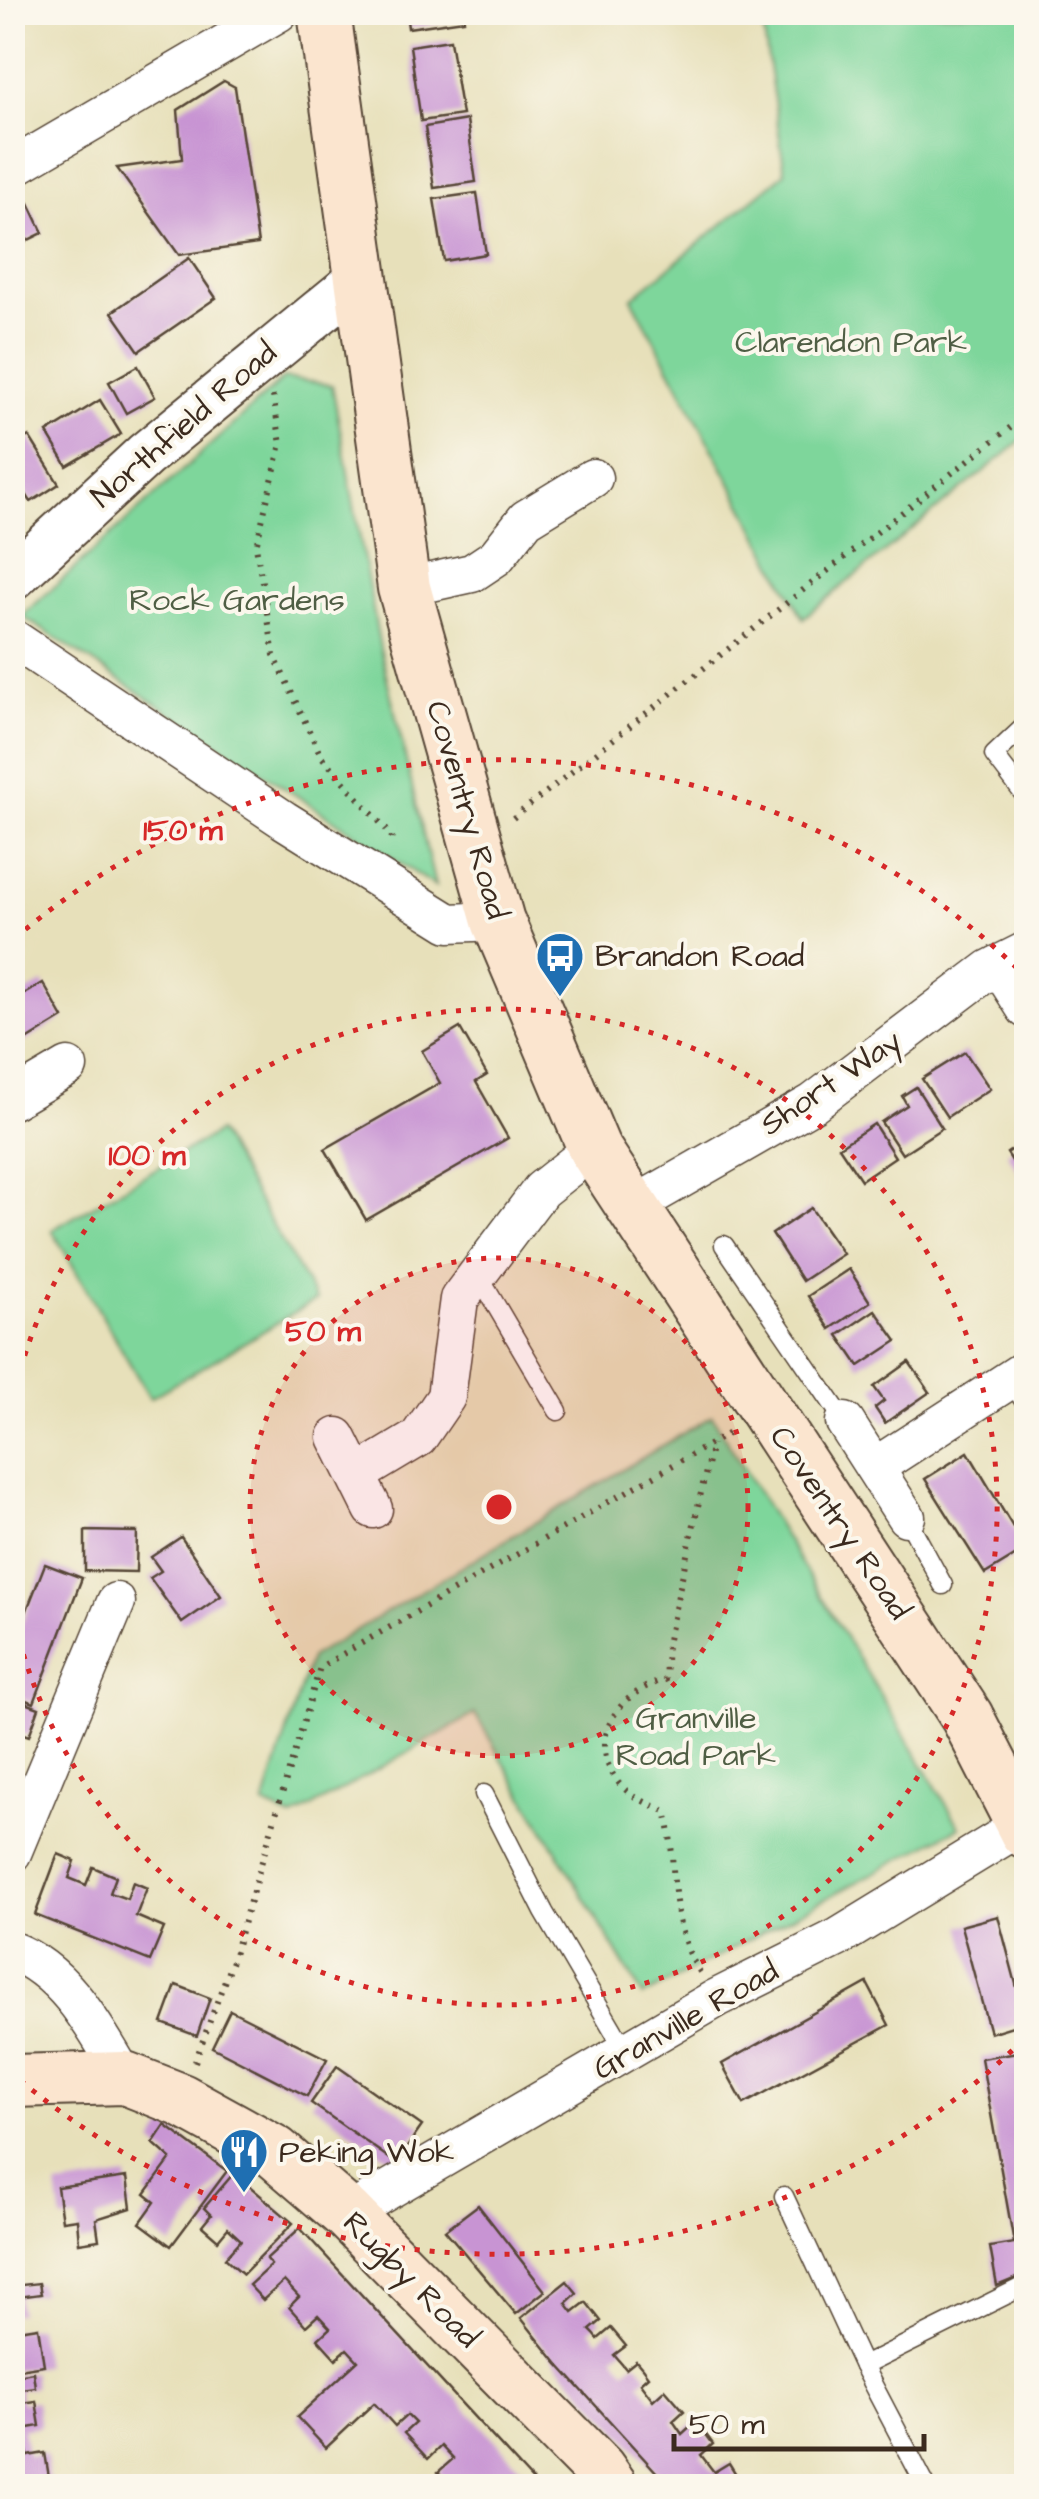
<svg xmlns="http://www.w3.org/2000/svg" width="1039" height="2499" font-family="'Architects Daughter',sans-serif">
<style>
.green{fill:#7ed69b;stroke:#5c805c;stroke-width:2.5}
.building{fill:#c894d3}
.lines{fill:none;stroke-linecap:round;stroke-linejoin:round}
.service-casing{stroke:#554535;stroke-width:21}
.minor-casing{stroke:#554535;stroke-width:41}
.tertiary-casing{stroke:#554535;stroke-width:49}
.secondary-casing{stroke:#554535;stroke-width:56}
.path{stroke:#554535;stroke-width:6;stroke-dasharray:2.5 8;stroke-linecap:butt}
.service{stroke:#fff;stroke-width:18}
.minor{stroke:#fff;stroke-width:38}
.tertiary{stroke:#fff;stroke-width:45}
.secondary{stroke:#fbe5cf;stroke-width:52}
.ring{fill:none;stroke:#d62828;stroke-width:5;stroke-dasharray:5 10}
.labels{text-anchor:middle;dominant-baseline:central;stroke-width:8;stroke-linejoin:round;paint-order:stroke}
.park-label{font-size:32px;fill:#4f5e44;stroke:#fbf7ec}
.street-label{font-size:32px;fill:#3b2a1e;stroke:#fbf7ec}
.poi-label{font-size:32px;fill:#3b2a1e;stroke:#fbf7ec;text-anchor:start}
.centre{fill:#d62828;stroke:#fbf7ec;stroke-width:5}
.ring-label{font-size:30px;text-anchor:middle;font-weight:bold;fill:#d62828;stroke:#fbf7ec;stroke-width:8;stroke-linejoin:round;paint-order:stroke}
</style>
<rect width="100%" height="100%" fill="#fbf7ec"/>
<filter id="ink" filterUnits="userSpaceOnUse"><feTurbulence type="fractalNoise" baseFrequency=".01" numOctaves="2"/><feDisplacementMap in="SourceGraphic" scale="20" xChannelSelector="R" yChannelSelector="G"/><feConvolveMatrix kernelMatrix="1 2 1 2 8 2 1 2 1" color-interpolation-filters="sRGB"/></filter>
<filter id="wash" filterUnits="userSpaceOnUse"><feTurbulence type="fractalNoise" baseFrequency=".0048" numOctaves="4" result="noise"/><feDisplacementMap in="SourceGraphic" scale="40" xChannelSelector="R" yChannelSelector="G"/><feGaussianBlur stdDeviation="2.25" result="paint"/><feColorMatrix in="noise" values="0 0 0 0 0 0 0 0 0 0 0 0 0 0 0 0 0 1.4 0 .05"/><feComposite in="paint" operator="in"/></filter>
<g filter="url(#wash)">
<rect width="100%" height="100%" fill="#e7e0ba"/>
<g class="green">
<path d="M761 13H1026V437L803 618 632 298 785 173Z"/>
<path d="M284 378 332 385 380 648 435 886 22 616Z"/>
<path d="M218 1132 316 1300 150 1398 52 1230Z"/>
<path d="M712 1416 960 1827 643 1996 475 1714 292 1818 264 1805 310 1658Z"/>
</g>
<g id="blocks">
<g class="building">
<path d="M406 12H463L464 20 408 28Z"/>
<path d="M450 40 462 115 421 121 410 46Z"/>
<path d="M224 81 235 87 258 244 179 255 117 168 182 159 178 110Z"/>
<path d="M467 120 476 182 434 188 425 127Z"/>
<path d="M477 193 486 254 444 261 434 199Z"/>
<path d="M29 203 43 233 12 248V211Z"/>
<path d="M189 258 216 298 139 351 112 312Z"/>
<path d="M138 366 155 397 126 413 109 382Z"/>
<path d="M100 400 121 434 67 466 47 433Z"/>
<path d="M29 436 59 484 31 502 12 472V446Z"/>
<path d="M43 983 63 1018 12 1049V1001Z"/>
<path d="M460 1028 487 1075 476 1082 508 1138 366 1220 325 1149 440 1083 422 1051Z"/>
<path d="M965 1052 990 1089 947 1117 922 1079Z"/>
<path d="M916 1087 942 1128 902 1154 881 1122 907 1105 902 1096Z"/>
<path d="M874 1124 895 1157 861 1180 839 1147Z"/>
<path d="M1026 1140V1183L1007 1153Z"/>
<path d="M811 1208 843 1254 802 1281 772 1234Z"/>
<path d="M849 1269 870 1302 830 1329 808 1296Z"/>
<path d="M875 1310 897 1341 859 1366 838 1335Z"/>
<path d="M909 1362 930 1392 885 1423 875 1408 884 1401 874 1387Z"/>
<path d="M968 1452 1026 1549 985 1574 925 1479Z"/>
<path d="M85 1531 137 1532 136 1572 85 1571Z"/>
<path d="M181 1537 221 1596 182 1623 150 1578 161 1571 151 1557Z"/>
<path d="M45 1564 82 1578 34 1703 12 1695V1648Z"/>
<path d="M12 1698 39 1708 29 1736 12 1730Z"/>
<path d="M58 1854 75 1861 69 1878 86 1885 93 1867 116 1877 110 1893 119 1896 127 1899 133 1882 147 1888 136 1916 164 1928 150 1961 35 1915Z"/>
<path d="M998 1916 1026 2022 990 2033 961 1926Z"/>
<path d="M867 1983 889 2025 744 2104 722 2064Z"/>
<path d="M176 1985 210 1998 197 2036 162 2023Z"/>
<path d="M230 2010 327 2059 307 2096 212 2047Z"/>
<path d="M1024 2051 1026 2274 997 2286 990 2247 1014 2243 981 2058Z"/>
<path d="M337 2066 422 2126 396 2163 311 2103Z"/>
<path d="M165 2125 227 2171 171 2246 140 2223 155 2202 145 2194 171 2159 153 2143Z"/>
<path d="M234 2173 293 2223 243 2274 225 2258 241 2240 228 2228 218 2240 202 2226 211 2215 204 2208Z"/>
<path d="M127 2177 131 2208 96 2219 99 2240 79 2243 77 2219 62 2221 57 2187Z"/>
<path d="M478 2205 545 2291 516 2314 445 2230Z"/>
<path d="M300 2228 534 2482 529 2486H452L438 2472 453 2459 441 2446 428 2459 404 2433 415 2423 407 2415 395 2426 374 2403 326 2448 297 2417 358 2361 347 2349 336 2359 318 2339 330 2328 318 2315 306 2326 289 2307 299 2297 284 2281 263 2300 249 2285 271 2265 266 2259Z"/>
<path d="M567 2281 577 2293 566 2303 573 2312 586 2302 601 2321 590 2330 594 2334 598 2339 611 2328 626 2346 614 2355 626 2369 636 2361 642 2368 648 2376 640 2383 653 2400 665 2389 684 2411 673 2421 682 2434 696 2421 713 2444 701 2455 714 2472 729 2463 739 2479 728 2486H669L557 2363 521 2318Z"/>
<path d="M39 2283 41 2294 18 2297 20 2313 12 2314V2286Z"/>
<path d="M38 2327 44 2365 12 2370V2331Z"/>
<path d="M33 2372 35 2387 20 2389V2395L21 2403 36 2401 40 2426 23 2429 25 2442 28 2456 45 2453 50 2483 12 2486V2376Z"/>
</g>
</g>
</g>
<g filter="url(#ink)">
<use href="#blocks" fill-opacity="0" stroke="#554535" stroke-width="2.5"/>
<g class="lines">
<g class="service-casing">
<g id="service">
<path d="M1026 725 994 755 1026 797"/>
<path d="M724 1245 845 1422"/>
<path d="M478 1275 558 1411"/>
<path d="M1010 1379 1026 1404"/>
<path d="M906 1517 943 1585"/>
<path d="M484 1794 544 1912 626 2052"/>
<path d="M784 2196 863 2366 926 2486"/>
<path d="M863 2366 1026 2285"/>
<path d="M257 2486H272"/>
</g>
</g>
<g class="minor-casing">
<g id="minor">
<path d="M12 168 279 12"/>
<path d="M404 588 472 573 496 557 526 519 593 478"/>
<path d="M12 638 284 820 449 923 498 921"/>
<path d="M998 965 1026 1009"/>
<path d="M12 1100 68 1067"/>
<path d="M630 1208 813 1103 990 969 1026 951"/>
<path d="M845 1422 906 1517"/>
<path d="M337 1437 373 1509"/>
<path d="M875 1467 1026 1369"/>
<path d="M358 1474 418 1438 446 1397 459 1299 541 1190 594 1148"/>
<path d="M12 1853 116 1602"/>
<path d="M12 1951C67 1972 96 2030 125 2078"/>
<path d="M347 2214 717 1998 839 1937 1024 1824"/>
</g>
</g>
<g class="tertiary-casing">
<path id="tertiary" d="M12 578 145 455 361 278"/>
</g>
<g class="secondary-casing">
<g id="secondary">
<path d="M324 12 404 588 498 921 594 1148 967 1717 1026 1832"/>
<path d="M12 2081 125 2078 181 2100 275 2152 347 2214 599 2469 611 2486"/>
</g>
</g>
<g class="path">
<path d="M273 396 281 444 256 546 274 655 321 756 392 836 390 846"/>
<path d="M513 818 1026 415"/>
<path d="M700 1972C667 1923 678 1866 666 1811 649 1804 630 1797 618 1782 585 1739 619 1691 665 1680L667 1644 712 1444"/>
<path d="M195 2062 233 1958 320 1667 731 1432"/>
</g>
<use href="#service" class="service"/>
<use href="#minor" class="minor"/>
<use href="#tertiary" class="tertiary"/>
<use href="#secondary" class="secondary"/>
</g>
</g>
<circle cx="499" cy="1507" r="249" fill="#d62828" fill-opacity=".12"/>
<g class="ring">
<circle cx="499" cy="1507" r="249"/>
<path d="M13 1399A498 498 0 1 1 13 1615"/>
<path d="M1023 2040A747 747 0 0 1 14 2075M14 939A747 747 0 0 1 1023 974"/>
</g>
<defs>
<g id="bus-pin" transform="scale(2.5)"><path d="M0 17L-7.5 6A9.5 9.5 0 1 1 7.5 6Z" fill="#1f6fb2" stroke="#fbf7ec"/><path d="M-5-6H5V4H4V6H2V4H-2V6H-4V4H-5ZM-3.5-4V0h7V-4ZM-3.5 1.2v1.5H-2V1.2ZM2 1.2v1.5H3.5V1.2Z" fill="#fff"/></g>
<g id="restaurant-pin" transform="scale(2.5)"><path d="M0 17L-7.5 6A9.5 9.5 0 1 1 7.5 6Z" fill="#1f6fb2" stroke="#fbf7ec"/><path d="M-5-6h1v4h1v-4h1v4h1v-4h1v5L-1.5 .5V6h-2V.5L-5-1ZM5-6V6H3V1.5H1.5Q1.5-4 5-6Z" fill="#fff"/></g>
</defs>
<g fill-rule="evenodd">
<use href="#bus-pin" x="560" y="956"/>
<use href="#restaurant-pin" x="244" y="2152"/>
</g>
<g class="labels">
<g class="park-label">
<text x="851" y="342">Clarendon Park</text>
<text x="237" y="600">Rock Gardens</text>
<text x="696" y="1718">Granville<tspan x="696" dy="37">Road Park</tspan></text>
</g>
<g class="street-label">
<text transform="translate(184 425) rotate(-41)">Northfield Road</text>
<text transform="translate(467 810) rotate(74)">Coventry Road</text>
<text transform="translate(831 1083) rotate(-34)">Short Way</text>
<text transform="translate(840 1523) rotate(56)">Coventry Road</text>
<text transform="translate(686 2020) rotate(-30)">Granville Road</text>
<text transform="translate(411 2280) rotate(45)">Rugby Road</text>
</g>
<g class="poi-label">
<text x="595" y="956">Brandon Road</text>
<text x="279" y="2152">Peking Wok</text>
</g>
</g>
<circle cx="499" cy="1507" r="15" class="centre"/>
<g class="ring-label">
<text x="183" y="840">150 m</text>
<text x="147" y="1165">100 m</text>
<text x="323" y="1341">50 m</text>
</g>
<rect width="1039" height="2499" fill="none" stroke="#fbf7ec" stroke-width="50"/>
<path d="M674 2434v15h250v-15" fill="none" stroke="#3b2a1e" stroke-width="5"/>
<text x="689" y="2434" font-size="30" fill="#3b2a1e" stroke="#fbf7ec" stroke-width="8" paint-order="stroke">50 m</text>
</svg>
